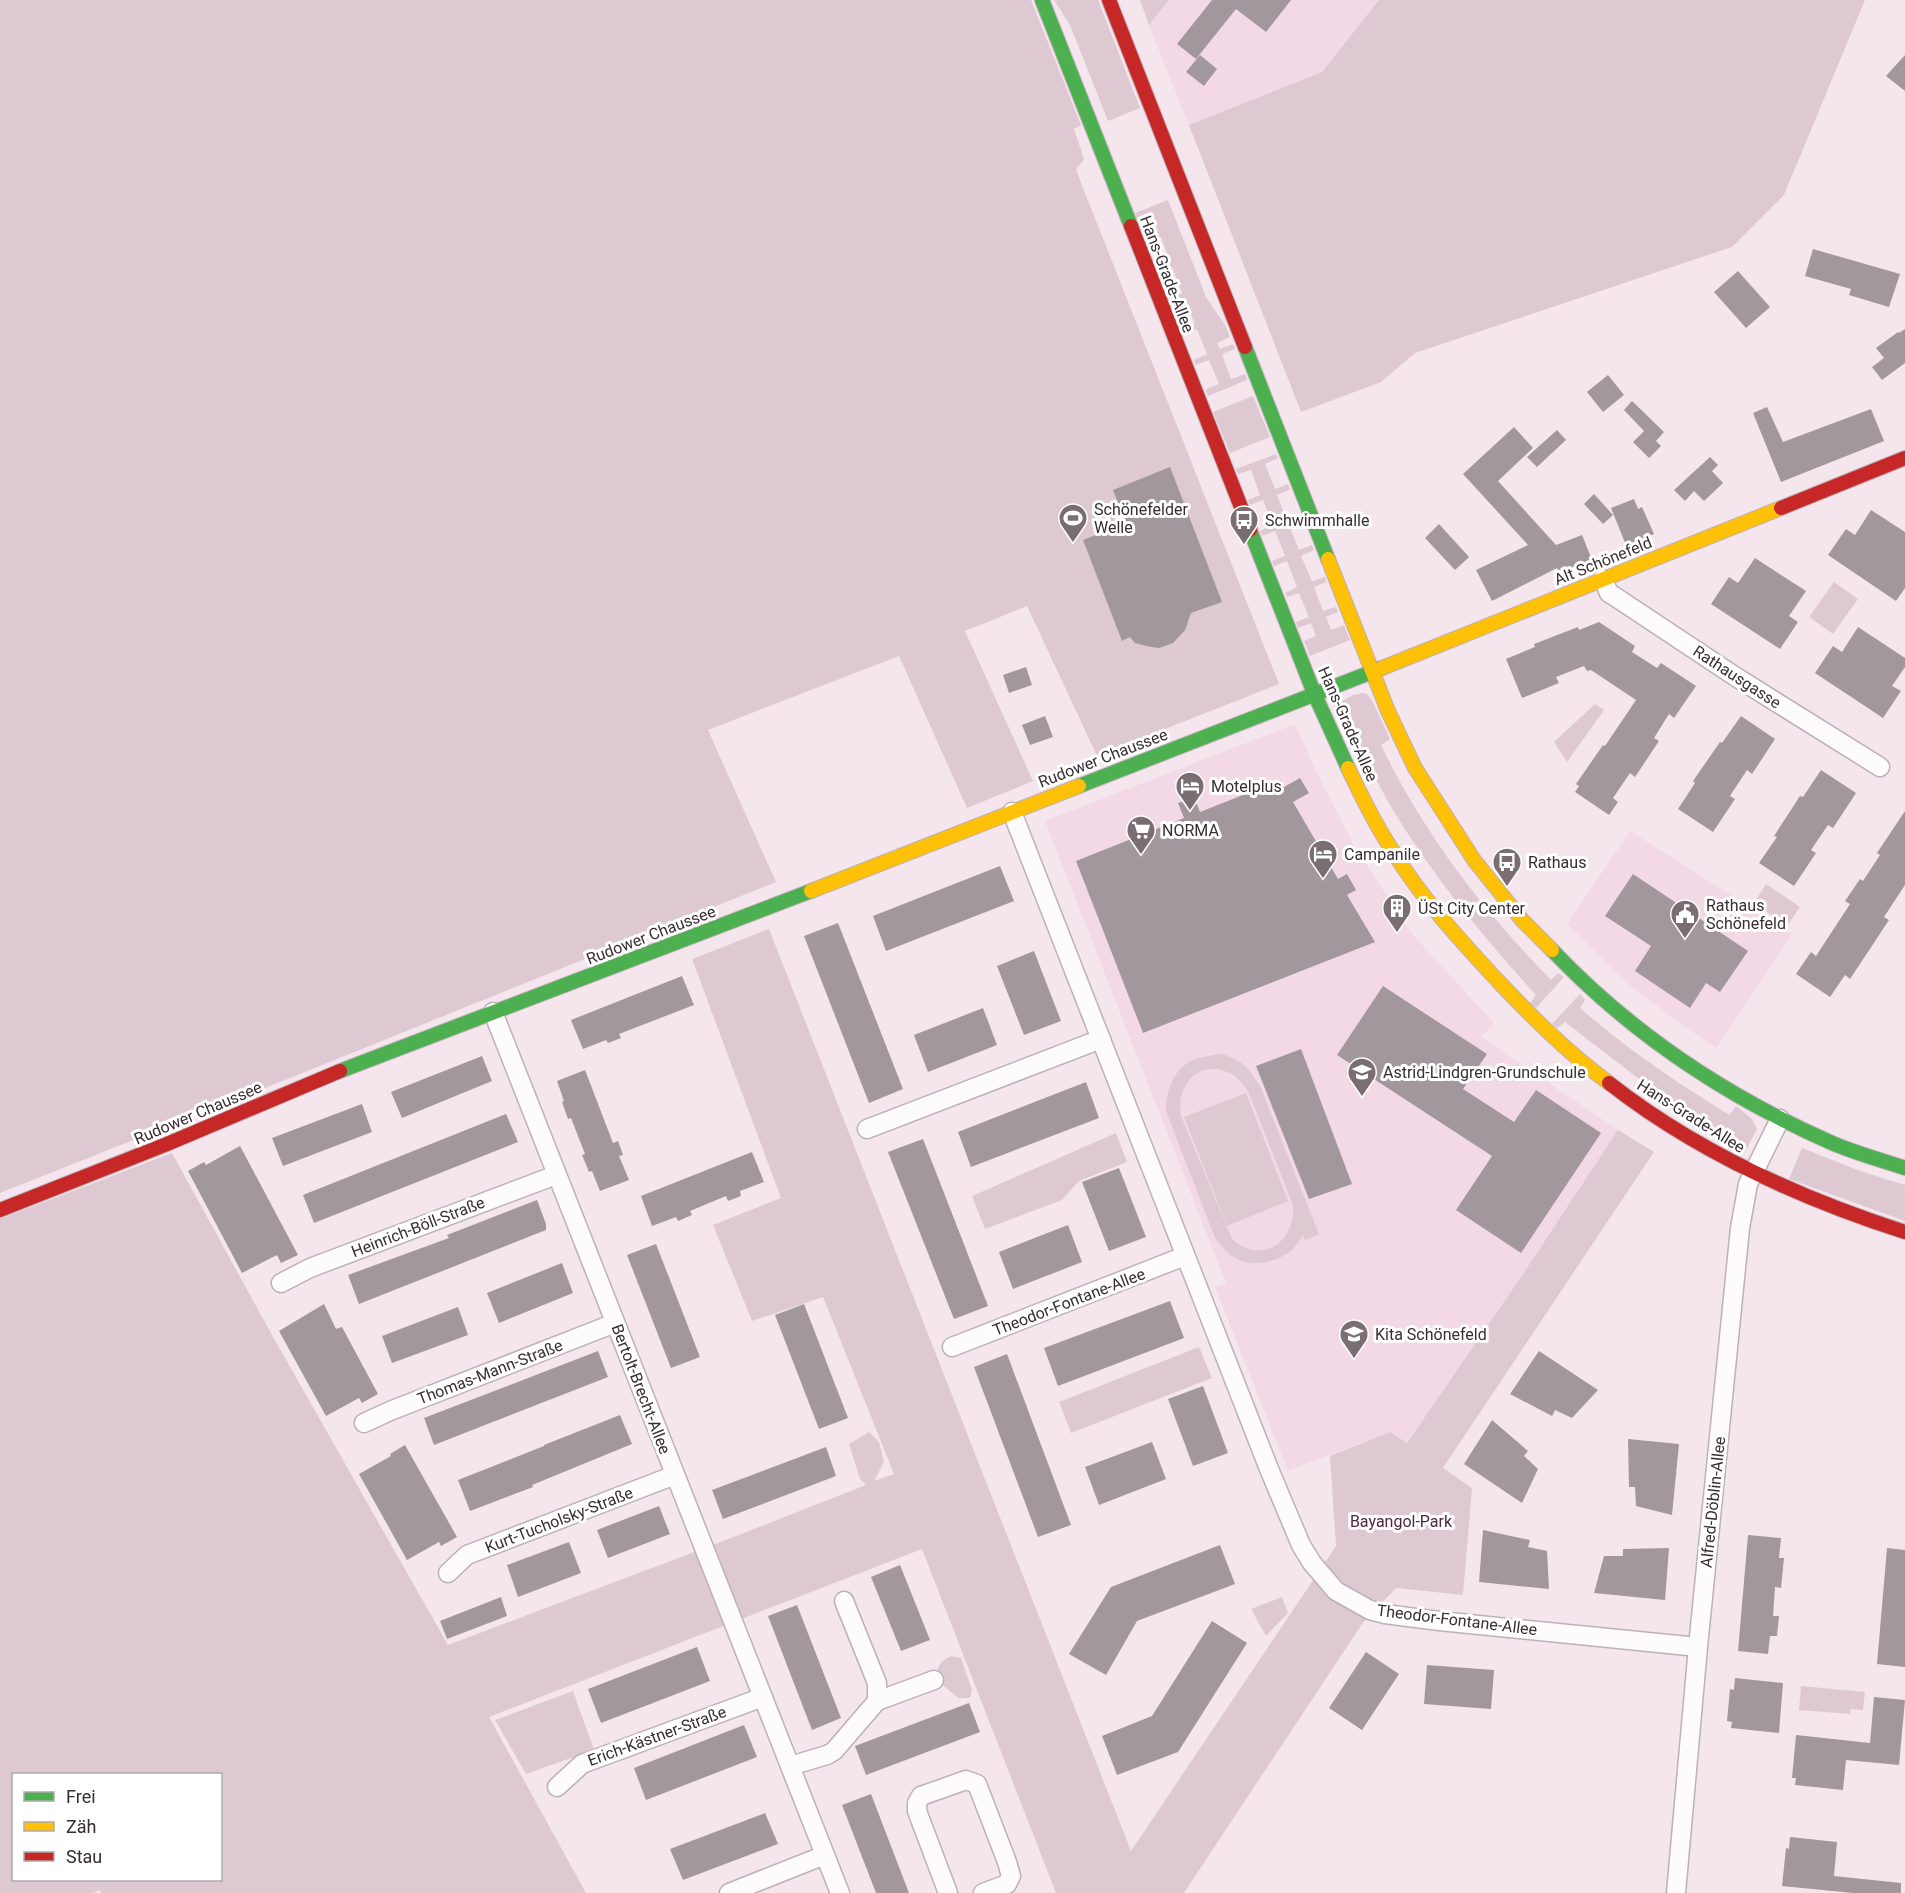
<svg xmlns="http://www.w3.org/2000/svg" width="1905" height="1893" font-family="Roboto,sans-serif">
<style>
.built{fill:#f2d9e5}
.green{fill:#dec9d3;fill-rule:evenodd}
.building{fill:#a2979d}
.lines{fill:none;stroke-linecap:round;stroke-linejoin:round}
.street-casing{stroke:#bcb1b7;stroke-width:21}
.fast-casing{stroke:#bcb1b7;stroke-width:16}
.slow-casing{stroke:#bcb1b7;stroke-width:16}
.jam-casing{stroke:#bcb1b7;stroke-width:16}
.street{stroke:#fefbfc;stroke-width:18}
.fast{stroke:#4caf50;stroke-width:14}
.slow{stroke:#ffc107;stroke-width:14}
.jam{stroke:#c62828;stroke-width:14}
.labels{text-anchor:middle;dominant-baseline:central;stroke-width:6;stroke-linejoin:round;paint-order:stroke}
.street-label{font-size:16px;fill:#372d32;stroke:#fff}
.poi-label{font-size:16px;fill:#372d32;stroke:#fff;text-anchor:start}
.park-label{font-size:16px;fill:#51263e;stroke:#fff}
</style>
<rect width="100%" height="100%" fill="#f5e6ed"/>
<g class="built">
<path d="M1169 0H1379L1322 72 1189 125 1149 25Z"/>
<path d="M1295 724 1315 769 1356 849 1413 935 1494 1023 1481 1037 1618 1130 1521 1277 1407 1443 1390 1432 1288 1471 1215 1287 1226 1283 1045 821Z"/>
<path d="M1630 831 1792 934 1716 1048 1678 1022 1622 979 1567 924Z"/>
</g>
<g class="green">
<path d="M0 0H1031L1081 125 1074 129 1084 159 1076 170 1279 684 1097 756 1027 606 965 631 1033 781 967 808 899 656 708 730 776 882 285 1080 0 1193Z"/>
<path d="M1054 0H1098L1140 108 1108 121 1070 25Z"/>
<path d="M1140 0H1169L1149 25Z"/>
<path d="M1379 0H1865L1784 195 1732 247 1415 353 1381 382 1301 412 1189 125 1322 72Z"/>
<path d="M1168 200 1206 297 1225 325 1230 337 1217 343 1220 349 1233 344 1235 349 1222 354 1231 379 1245 374 1247 380 1208 396 1205 390 1219 384 1209 360 1195 365 1194 360 1207 354 1197 329 1183 334 1181 329 1195 324 1185 299 1171 303 1169 299 1182 293 1172 267 1159 272 1157 268 1170 262 1161 237 1147 242 1145 236 1158 231 1151 213 1137 218 1135 213Z"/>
<path d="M1253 396 1270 437 1230 453 1213 412Z"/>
<path d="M1276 454 1278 458 1265 464 1275 489 1288 484 1290 489 1277 495 1287 520 1300 515 1302 520 1289 525 1299 550 1312 545 1314 550 1301 556 1312 581 1325 577 1326 582 1314 587 1323 611 1336 607 1338 612 1326 617 1331 630 1344 625 1350 640 1310 656 1304 641 1316 636 1311 623 1298 628 1296 622 1309 617 1299 593 1287 597 1285 593 1297 587 1287 561 1274 566 1272 561 1285 556 1275 531 1262 536 1260 531 1273 525 1263 500 1250 505 1248 500 1260 495 1251 470 1238 474 1236 469Z"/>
<path d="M1834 582 1858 599 1833 634 1809 617Z"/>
<path d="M1363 693 1367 694 1372 700 1390 739 1381 745C1424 834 1482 909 1551 980L1558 973 1564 977 1536 1008 1530 1003 1536 995C1484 938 1436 880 1396 815 1376 782 1360 747 1344 713L1335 717 1334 705 1353 695Z"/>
<path d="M1595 704 1604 710 1567 762 1554 742Z"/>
<path d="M1766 884 1800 907 1787 926 1754 903Z"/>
<path d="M769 929 1131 1851 1336 1546 1330 1456 1390 1432 1407 1443 1521 1277 1618 1130 1654 1152 1443 1468 1472 1488 1463 1595 1396 1588 1362 1624 1184 1893H1056L922 1549 489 1717 586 1893H101L100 1890 92 1893H0V1219L172 1153 272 1335 448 1645 726 1540 866 1485 860 1479 849 1444 869 1432 879 1442 884 1462 874 1481 894 1474 823 1297 752 1321 713 1225 781 1198 692 959ZM14 1774H220V1880H14Z"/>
<path d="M1580 994 1585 1000 1580 1008C1627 1049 1677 1083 1730 1115L1736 1106 1752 1119 1757 1129 1745 1152 1744 1153 1715 1142 1720 1132 1639 1079 1565 1022 1557 1028 1552 1024Z"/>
<path d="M1222 1054C1244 1061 1249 1068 1261 1088L1319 1234 1305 1240 1303 1235C1300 1240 1296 1246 1292 1250 1277 1263 1252 1268 1235 1258 1227 1253 1221 1245 1215 1238L1166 1111C1166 1089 1175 1065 1198 1058 1206 1056 1214 1055 1222 1054ZM1217 1069C1232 1072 1239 1078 1248 1091L1293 1205C1296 1242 1261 1266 1232 1239L1181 1116C1178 1098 1184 1078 1202 1071 1206 1069 1212 1069 1217 1069Z"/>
<path d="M1246 1093 1288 1201 1227 1226 1184 1117Z"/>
<path d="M1116 1133 1127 1162 1079 1181 1062 1200 985 1229 972 1196Z"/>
<path d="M1802 1148 1860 1171 1905 1185V1221L1789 1179Z"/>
<path d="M1199 1347 1212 1378 1071 1433 1059 1402Z"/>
<path d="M1282 1597 1288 1613 1266 1636 1251 1609Z"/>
<path d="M951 1656 961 1658 972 1690 970 1698H958L937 1680C936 1668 939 1661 951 1656Z"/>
<path d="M1801 1686 1865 1692 1863 1710 1851 1709 1850 1714 1799 1710Z"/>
<path d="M573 1691 594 1750 526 1774 495 1720Z"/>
</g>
<g class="building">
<path d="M1212 0H1291L1266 32 1236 9 1196 59 1177 44Z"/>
<path d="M1200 55 1217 69 1204 86 1186 72Z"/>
<path d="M1905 55V91L1886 76Z"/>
<path d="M1813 249 1900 274 1889 307 1849 295 1851 289 1805 276Z"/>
<path d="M1738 271 1770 307 1746 328 1714 292Z"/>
<path d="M1905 329V363L1882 380 1872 367 1884 358 1876 348 1898 332 1899 333Z"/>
<path d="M1608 375 1624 395 1603 412 1587 392Z"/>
<path d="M1632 401 1664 432 1656 441 1661 446 1649 458 1633 442 1644 431 1624 410Z"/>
<path d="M1767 407 1783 442 1871 409 1884 441 1781 482 1753 413Z"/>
<path d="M1514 427 1533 448 1498 481 1556 545 1582 535 1592 560 1559 573 1557 568 1492 601 1476 570 1528 545 1463 474Z"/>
<path d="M1557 430 1566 440 1537 467 1527 457Z"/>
<path d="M1710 457 1718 465 1712 471 1723 483 1704 501 1694 491 1685 501 1674 490Z"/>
<path d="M1170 467 1222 602 1191 613 1185 630 1173 643 1159 648 1151 647 1135 643 1130 637 1122 641 1083 540 1126 523 1113 490Z"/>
<path d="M1594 494 1613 515 1603 524 1584 504Z"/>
<path d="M1634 499 1638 509 1642 507 1654 534 1626 545 1611 508Z"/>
<path d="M1871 510 1905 532V588L1896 601 1828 555 1846 529 1855 535Z"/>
<path d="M1439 524 1469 557 1455 570 1425 538Z"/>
<path d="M1755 558 1806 591 1789 616 1798 622 1780 649 1711 604 1729 577 1738 583Z"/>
<path d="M1599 622 1635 646 1632 652 1657 668 1661 663 1696 686 1674 718 1669 714 1654 738 1659 741 1635 777 1630 773 1613 798 1618 802 1609 815 1575 792 1579 786 1576 784 1603 745 1605 746 1636 700 1591 670 1587 671 1584 666 1556 677 1559 683 1522 698 1506 659 1535 647 1534 644 1578 627 1579 630Z"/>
<path d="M1858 627 1905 658V667L1892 686 1901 691 1883 718 1815 673 1833 646 1842 652Z"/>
<path d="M1026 667 1032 685 1009 693 1003 675Z"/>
<path d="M1045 716 1053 737 1030 745 1022 725Z"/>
<path d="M1741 716 1775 739 1752 774 1747 770 1730 796 1735 799 1713 832 1678 809 1695 783 1693 781 1720 742 1722 743Z"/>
<path d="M1821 770 1856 793 1833 828 1828 825 1811 850 1816 853 1794 886 1759 863 1777 837 1774 836 1800 796 1803 797Z"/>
<path d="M1300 778 1309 793 1293 802 1338 879 1347 874 1356 890 1347 895 1375 942 1143 1033 1076 861 1184 818 1178 803 1194 797 1200 812 1281 780 1284 787Z"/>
<path d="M1905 811V885L1884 917 1889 920 1850 979 1845 975 1830 997 1796 974 1811 952 1816 956 1850 904 1845 901 1860 879 1863 881 1880 855 1877 853Z"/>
<path d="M1000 866 1014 901 886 951 873 916Z"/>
<path d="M1633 874 1748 951 1720 992 1706 983 1690 1008 1635 971 1651 946 1605 916Z"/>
<path d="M838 923 903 1089 869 1103 804 936Z"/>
<path d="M1034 951 1061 1021 1024 1035 997 966Z"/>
<path d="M682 976 694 1005 619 1034 621 1038 608 1043 606 1040 583 1049 571 1020Z"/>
<path d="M1383 986 1487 1054 1463 1089 1514 1122 1536 1090 1601 1133 1521 1253 1456 1210 1492 1156 1337 1055Z"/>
<path d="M983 1008 997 1045 928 1072 914 1035Z"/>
<path d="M1301 1049 1352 1184 1309 1199 1256 1066Z"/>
<path d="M482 1056 492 1081 402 1118 391 1092Z"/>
<path d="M585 1070 613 1143 618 1141 623 1155 619 1156 629 1180 600 1191 592 1171 589 1172 582 1155 585 1154 571 1118 568 1119 562 1102 564 1101 557 1081Z"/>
<path d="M1086 1082 1099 1118 971 1167 958 1132Z"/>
<path d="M362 1104 372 1132 283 1166 272 1138Z"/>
<path d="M506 1114 518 1142 314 1223 303 1195Z"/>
<path d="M923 1139 988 1306 954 1319 888 1152Z"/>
<path d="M240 1146 298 1255 281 1263 277 1255 242 1273 188 1171 204 1162 206 1165Z"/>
<path d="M752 1152 764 1182 740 1191 741 1196 728 1201 726 1196 690 1211 692 1215 678 1221 676 1217 652 1226 641 1196Z"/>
<path d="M1119 1168 1146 1237 1109 1251 1082 1182Z"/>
<path d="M537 1200 546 1224V1230L359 1304 348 1275 449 1238 447 1235Z"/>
<path d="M1068 1225 1082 1262 1013 1289 999 1252Z"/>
<path d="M656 1244 700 1357 671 1368 627 1255Z"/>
<path d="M562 1263 573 1293 499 1323 487 1293Z"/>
<path d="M1170 1301 1184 1338 1058 1386 1044 1348Z"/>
<path d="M324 1304 336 1329 342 1327 378 1394 362 1403 359 1398 326 1416 279 1331Z"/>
<path d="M804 1304 848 1418 819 1429 775 1315Z"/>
<path d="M458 1307 468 1335 392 1363 382 1336Z"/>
<path d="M598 1351 608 1377 434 1445 424 1418Z"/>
<path d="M1539 1351 1598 1390 1572 1418 1555 1410 1552 1416 1510 1394Z"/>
<path d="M1007 1354 1071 1525 1038 1537 974 1367Z"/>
<path d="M1203 1386 1228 1453 1193 1466 1168 1399Z"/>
<path d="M620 1415 632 1444 532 1485 533 1487 470 1511 458 1480 544 1446V1445Z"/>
<path d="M1492 1420 1528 1451 1524 1456 1538 1469 1522 1503 1464 1464Z"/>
<path d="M1628 1439 1679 1444 1672 1515 1636 1506 1635 1487H1629Z"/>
<path d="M1152 1442 1166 1479 1099 1505 1085 1467Z"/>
<path d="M405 1445 457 1537 441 1546 439 1542 407 1560 359 1474 391 1456 390 1454Z"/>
<path d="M826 1447 836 1476 723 1519 712 1490Z"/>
<path d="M659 1506 670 1534 608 1558 597 1530Z"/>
<path d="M1483 1530 1530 1540 1528 1547 1547 1551 1549 1589 1479 1582Z"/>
<path d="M1748 1535 1781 1538 1779 1558H1784L1781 1588 1775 1587 1773 1616H1779L1777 1636H1770L1768 1654 1738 1651Z"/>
<path d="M569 1542 581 1573 518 1597 507 1565Z"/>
<path d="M1220 1545 1235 1584 1137 1621 1106 1675 1069 1654 1111 1587Z"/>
<path d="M1669 1548 1665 1600 1594 1593 1604 1556H1623V1549Z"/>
<path d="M1887 1548 1905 1550V1667L1877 1664Z"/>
<path d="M900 1565 930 1640 901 1651 871 1577Z"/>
<path d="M501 1597 507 1616 447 1639 440 1621Z"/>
<path d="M797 1605 841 1718 812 1730 768 1616Z"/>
<path d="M1212 1621 1247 1643 1178 1752 1117 1775 1102 1736 1152 1716Z"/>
<path d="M697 1647 710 1681 601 1723 588 1689Z"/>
<path d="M1366 1652 1399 1674 1362 1730 1329 1708Z"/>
<path d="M1427 1665 1494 1670 1491 1709 1424 1704Z"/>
<path d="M1735 1678 1783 1683 1779 1733 1731 1728 1732 1722 1727 1721 1730 1689 1734 1690Z"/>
<path d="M1874 1697 1905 1700 1899 1765 1846 1760 1843 1790 1795 1785 1796 1778H1792L1796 1735 1870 1743Z"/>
<path d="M969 1703 980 1732 866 1775 855 1746Z"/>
<path d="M744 1725 757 1757 646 1800 634 1768Z"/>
<path d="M871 1794 909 1893H876L842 1805Z"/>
<path d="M765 1813 778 1844 683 1880 670 1849Z"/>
<path d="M1790 1837 1837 1842 1834 1876 1901 1883V1893H1853L1782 1886 1786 1848 1789 1849Z"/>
</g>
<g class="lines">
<g class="street-casing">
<g id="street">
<path d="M1603 579 1609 593 1614 596 1736 677 1880 767"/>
<path d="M1012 812 1269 1469 1301 1545 1312 1563 1336 1591 1370 1610 1385 1614 1439 1621 1698 1647"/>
<path d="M493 1012 840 1893"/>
<path d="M867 1129 1101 1039"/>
<path d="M281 1283 310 1268 556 1175"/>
<path d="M952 1347 1185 1256"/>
<path d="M364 1423 390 1411 615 1323"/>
<path d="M448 1573 467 1555 675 1475"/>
<path d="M877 1701 934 1680"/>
<path d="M790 1766 827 1755 834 1751 877 1701V1683L844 1601"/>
<path d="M557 1787 582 1764 763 1697"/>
<path d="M729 1893 825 1855"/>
<path d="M948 1893 917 1811V1803L921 1796 966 1780 977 1784 1007 1862 1011 1876 1007 1884 983 1893"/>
<path d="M1676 1893 1698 1647 1740 1228 1748 1184 1780 1119"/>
</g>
</g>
<g class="fast-casing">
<g id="fast">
<path d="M1042 0 1131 226"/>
<path d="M1245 347 1328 559"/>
<path d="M1250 530 1314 693 1348 768"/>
<path d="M1079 786 1382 668"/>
<path d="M1552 950C1631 1033 1727 1097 1832 1143 1855 1153 1881 1160 1905 1168"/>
<path d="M340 1071 811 891"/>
</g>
</g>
<g class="slow-casing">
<g id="slow">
<path d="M1328 559 1388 711 1415 768 1474 860 1522 920 1552 950"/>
<path d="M1382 668 1781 508"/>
<path d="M1348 768C1362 797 1376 826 1394 853 1423 900 1461 941 1498 981 1533 1018 1568 1053 1609 1083"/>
<path d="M811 891 1079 786"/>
</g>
</g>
<g class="jam-casing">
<g id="jam">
<path d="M1109 0 1245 347"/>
<path d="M1131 226 1250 530"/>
<path d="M1781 508 1905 458"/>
<path d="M1609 1083C1697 1152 1799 1198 1905 1232"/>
<path d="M0 1210 167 1144 340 1071"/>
</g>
</g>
<use href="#street" class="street"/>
<use href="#fast" class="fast"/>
<use href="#slow" class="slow"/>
<use href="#jam" class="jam"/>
</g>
<defs>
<g id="stadium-pin" transform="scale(1.5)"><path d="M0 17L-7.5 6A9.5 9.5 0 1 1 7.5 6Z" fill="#7a6e73" stroke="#fff"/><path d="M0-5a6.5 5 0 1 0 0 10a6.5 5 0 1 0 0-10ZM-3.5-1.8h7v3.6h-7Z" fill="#fff"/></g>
<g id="bus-pin" transform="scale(1.5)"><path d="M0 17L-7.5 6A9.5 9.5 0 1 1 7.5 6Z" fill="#7a6e73" stroke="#fff"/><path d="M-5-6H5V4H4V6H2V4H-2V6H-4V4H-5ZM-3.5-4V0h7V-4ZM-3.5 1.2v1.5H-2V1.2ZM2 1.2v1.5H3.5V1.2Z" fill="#fff"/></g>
<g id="hotel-pin" transform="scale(1.5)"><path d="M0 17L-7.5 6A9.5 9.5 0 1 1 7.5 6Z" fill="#7a6e73" stroke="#fff"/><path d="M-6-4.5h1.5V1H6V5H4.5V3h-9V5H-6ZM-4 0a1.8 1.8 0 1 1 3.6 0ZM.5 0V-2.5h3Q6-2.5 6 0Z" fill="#fff"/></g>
<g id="supermarket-pin" transform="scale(1.5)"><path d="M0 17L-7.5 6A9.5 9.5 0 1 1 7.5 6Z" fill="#7a6e73" stroke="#fff"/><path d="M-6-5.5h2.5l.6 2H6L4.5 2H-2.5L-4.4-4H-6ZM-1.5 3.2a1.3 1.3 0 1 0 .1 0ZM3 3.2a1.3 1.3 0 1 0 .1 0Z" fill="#fff"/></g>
<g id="building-pin" transform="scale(1.5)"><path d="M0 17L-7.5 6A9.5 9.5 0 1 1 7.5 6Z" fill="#7a6e73" stroke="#fff"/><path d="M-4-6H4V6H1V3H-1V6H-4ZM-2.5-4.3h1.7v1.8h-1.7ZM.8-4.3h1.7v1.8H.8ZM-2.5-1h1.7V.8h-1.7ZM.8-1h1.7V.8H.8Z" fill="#fff"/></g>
<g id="civic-pin" transform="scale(1.5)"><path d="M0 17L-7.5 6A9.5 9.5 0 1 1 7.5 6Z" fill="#7a6e73" stroke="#fff"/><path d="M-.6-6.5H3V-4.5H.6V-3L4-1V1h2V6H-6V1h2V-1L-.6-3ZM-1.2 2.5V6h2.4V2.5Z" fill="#fff"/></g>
<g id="school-pin" transform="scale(1.5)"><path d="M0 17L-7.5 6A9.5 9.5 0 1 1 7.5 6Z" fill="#7a6e73" stroke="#fff"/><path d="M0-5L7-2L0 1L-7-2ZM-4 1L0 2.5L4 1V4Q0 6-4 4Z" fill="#fff"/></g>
</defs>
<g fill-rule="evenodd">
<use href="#stadium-pin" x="1073" y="518"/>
<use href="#bus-pin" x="1244" y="520"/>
<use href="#hotel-pin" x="1190" y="786"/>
<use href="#supermarket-pin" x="1141" y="830"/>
<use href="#hotel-pin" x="1323" y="854"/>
<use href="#bus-pin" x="1507" y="862"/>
<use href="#building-pin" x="1397" y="908"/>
<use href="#civic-pin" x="1685" y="914"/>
<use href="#school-pin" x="1362" y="1072"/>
<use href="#school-pin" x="1354" y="1334"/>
</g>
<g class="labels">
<g class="street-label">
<text transform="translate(1167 274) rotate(69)">Hans-Grade-Allee</text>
<text transform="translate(1603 561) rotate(-22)">Alt Schönefeld</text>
<text transform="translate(1737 677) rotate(33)">Rathausgasse</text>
<text transform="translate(1348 724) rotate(66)">Hans-Grade-Allee</text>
<text transform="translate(1103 758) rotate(-21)">Rudower Chaussee</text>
<text transform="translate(651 935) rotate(-21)">Rudower Chaussee</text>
<text transform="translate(198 1113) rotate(-23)">Rudower Chaussee</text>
<text transform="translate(1691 1116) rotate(32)">Hans-Grade-Allee</text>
<text transform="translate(418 1227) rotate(-21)">Heinrich-Böll-Straße</text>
<text transform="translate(1069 1302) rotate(-21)">Theodor-Fontane-Allee</text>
<text transform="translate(490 1372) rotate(-21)">Thomas-Mann-Straße</text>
<text transform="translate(641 1389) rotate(69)">Bertolt-Brecht-Allee</text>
<text transform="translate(1713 1502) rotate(-84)">Alfred-Döblin-Allee</text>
<text transform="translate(559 1520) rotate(-21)">Kurt-Tucholsky-Straße</text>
<text transform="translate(1457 1620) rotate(7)">Theodor-Fontane-Allee</text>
<text transform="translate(657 1736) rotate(-20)">Erich-Kästner-Straße</text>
</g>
<g class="poi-label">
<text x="1094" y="509">Schönefelder<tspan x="1094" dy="18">Welle</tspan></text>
<text x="1265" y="520">Schwimmhalle</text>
<text x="1211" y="786">Motelplus</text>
<text x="1162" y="830">NORMA</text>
<text x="1344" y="854">Campanile</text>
<text x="1528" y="862">Rathaus</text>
<text x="1706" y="905">Rathaus<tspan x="1706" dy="18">Schönefeld</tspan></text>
<text x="1418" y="908">ÜSt City Center</text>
<text x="1383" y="1072">Astrid-Lindgren-Grundschule</text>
<text x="1375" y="1334">Kita Schönefeld</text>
</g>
<g class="park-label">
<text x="1401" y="1521">Bayangol-Park</text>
</g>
</g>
<rect x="12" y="1773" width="210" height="108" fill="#ffffff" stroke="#afabad" stroke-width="1.5"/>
<rect x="24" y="1792" width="30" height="9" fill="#4caf50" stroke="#afabad" stroke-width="1.5"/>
<text x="66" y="1803" font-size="18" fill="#372d32">Frei</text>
<rect x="24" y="1822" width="30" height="9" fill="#ffc107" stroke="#afabad" stroke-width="1.5"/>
<text x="66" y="1833" font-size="18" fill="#372d32">Zäh</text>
<rect x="24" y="1852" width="30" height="9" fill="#c62828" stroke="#afabad" stroke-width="1.5"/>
<text x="66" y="1863" font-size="18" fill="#372d32">Stau</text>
</svg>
